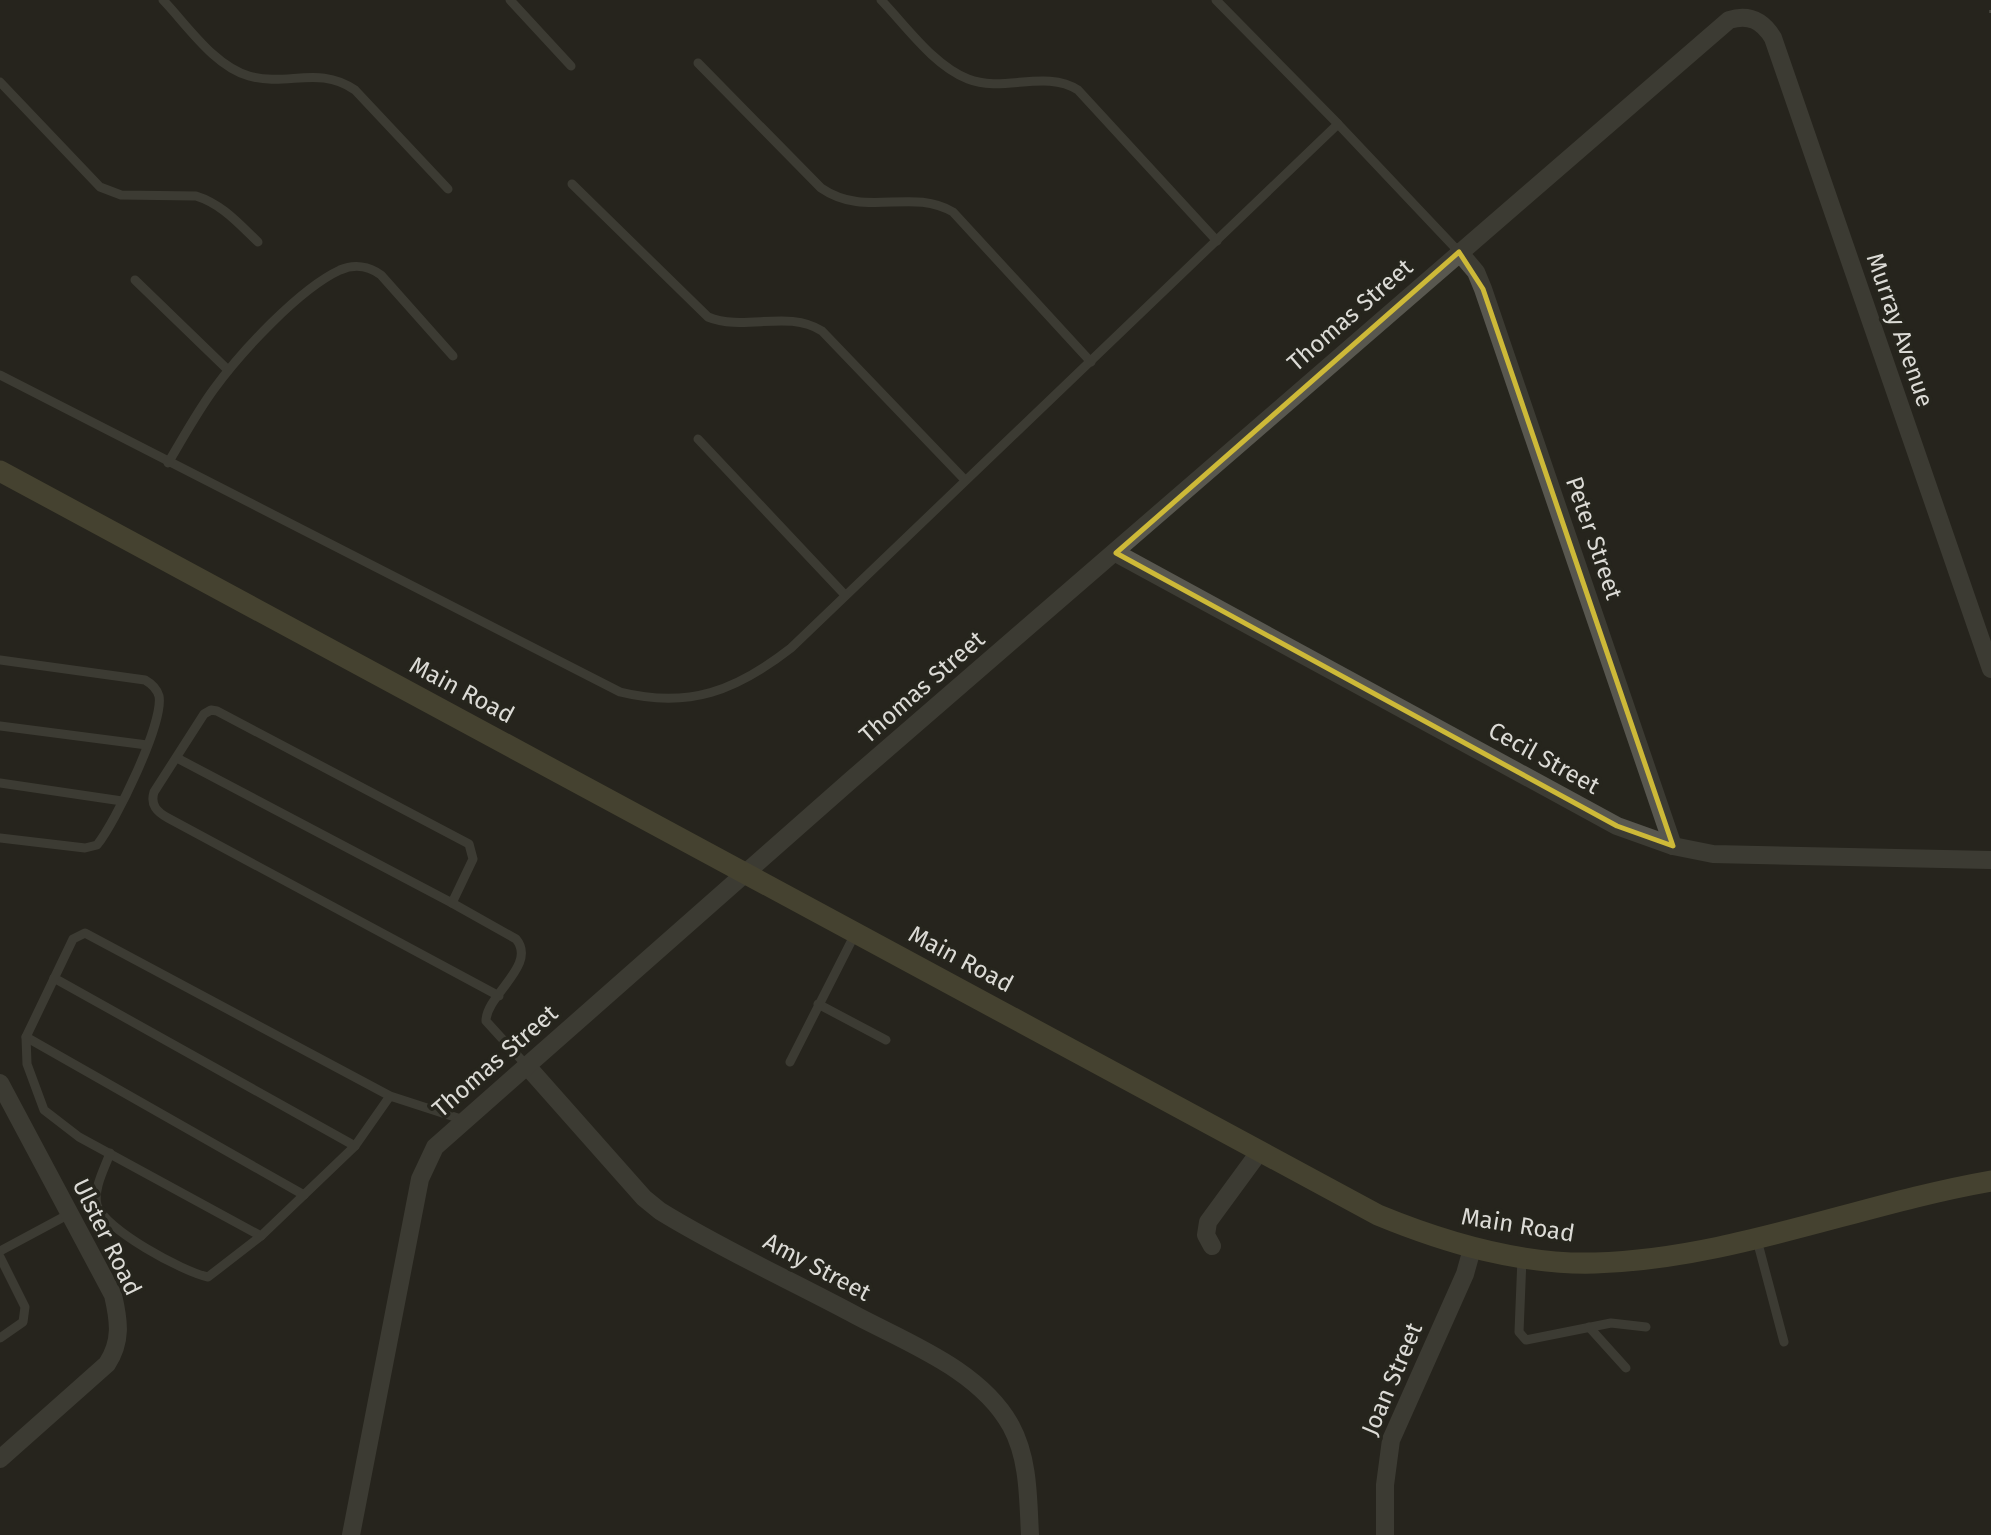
<svg xmlns="http://www.w3.org/2000/svg" width="1991" height="1535" font-family="'Fira Sans',sans-serif">
<style>
.lines{fill:none;stroke-linecap:round;stroke-linejoin:round}
.path{stroke:#75746e;stroke-width:3.5;stroke-dasharray:7 3.5;stroke-linecap:butt}
.service{stroke:#58574f;stroke-width:9}
.minor{stroke:#58574f;stroke-width:18}
.secondary{stroke:#6c6747;stroke-width:21}
.marked{fill:none;stroke:#cdb938;stroke-width:5;stroke-linejoin:round}
.labels{text-anchor:middle;dominant-baseline:central;stroke-width:7;stroke-linejoin:round;paint-order:stroke}
.street-label{font-size:24px;fill:#dcdbd6;stroke:#26251d}
</style>
<rect width="100%" height="100%" fill="#26251d"/>
<g class="lines">
<path class="path" d="M1991 10V13"/>
<g class="service">
<path d="M163 0C187 25 214 66 249 76 287 87 319 65 355 90L448 189"/>
<path d="M510 0 571 66"/>
<path d="M881 0C906 26 934 66 968 79 1003 93 1046 69 1078 90L1217 241"/>
<path d="M698 63 821 188C866 219 911 187 953 212L1091 362"/>
<path d="M0 82 100 187 121 195 196 196C222 204 239 224 258 242"/>
<path d="M1338 124 1459 252"/>
<path d="M572 184 708 317C744 332 788 309 822 331L964 479"/>
<path d="M135 280 228 370"/>
<path d="M0 375 620 692C689 709 736 691 791 648L1338 124 1216 0"/>
<path d="M698 439 845 595"/>
<path d="M168 463C183 438 197 412 214 389 241 352 299 289 340 270 354 264 369 266 381 275L453 356"/>
<path d="M0 660 145 680C152 684 157 689 159 696 164 723 115 823 97 845L85 848 0 838"/>
<path d="M0 726 147 745"/>
<path d="M177 758 452 903"/>
<path d="M0 783 122 801"/>
<path d="M54 978 355 1146"/>
<path d="M499 996 168 818C157 812 150 805 154 792L204 714 211 710 217 711 469 844 473 859 452 903 516 939C538 965 486 995 486 1021L527 1066"/>
<path d="M818 1004 886 1040"/>
<path d="M26 1037 304 1195"/>
<path d="M790 1062 855 934"/>
<path d="M390 1096 355 1146 261 1236 79 1137 44 1110 27 1064 26 1037 73 939 85 933 390 1096 464 1120"/>
<path d="M110 1153C105 1168 93 1188 97 1205 104 1229 183 1272 208 1277L261 1236"/>
<path d="M1757 1240 1784 1342"/>
<path d="M0 1251 71 1213"/>
<path d="M0 1257 25 1307 23 1322 0 1338"/>
<path d="M1522 1258 1519 1332 1526 1340 1611 1323 1646 1327"/>
<path d="M1589 1327 1626 1368"/>
</g>
<g class="minor">
<path d="M1459 252 1476 272 1483 289 1673 846"/>
<path d="M1116 553 1617 826 1673 846 1713 854 1991 860"/>
<path d="M527 1066 644 1198 660 1211C723 1250 792 1281 857 1316 910 1344 981 1371 1011 1426 1029 1459 1028 1499 1030 1535"/>
<path d="M0 1083 113 1295C119 1321 122 1341 107 1364L0 1459"/>
<path d="M1212 1246 1206 1235 1208 1222 1260 1151"/>
<path d="M351 1535 420 1179 435 1147 851 780 1729 20C1749 14 1762 20 1773 38L1991 669"/>
<path d="M1385 1535V1485L1391 1440 1465 1274 1472 1249"/>
</g>
<path class="secondary" d="M0 471 1378 1215C1446 1243 1520 1265 1595 1263 1730 1259 1859 1204 1991 1181"/>
</g>
<path d="M0 0H1991V1535H0ZM1459 252 1483 289 1673 846 1617 826 1116 553Z" fill="#26251d" fill-opacity=".55" fill-rule="evenodd"/>
<path class="marked" d="M1459 252 1483 289 1673 846 1617 826 1116 553Z"/>
<g class="labels">
<g class="street-label">
<text transform="translate(1350 315) rotate(-41)">Thomas Street</text>
<text transform="translate(1900 330) rotate(71)">Murray Avenue</text>
<text transform="translate(1594 538) rotate(71)">Peter Street</text>
<text transform="translate(922 687) rotate(-41)">Thomas Street</text>
<text transform="translate(462 690) rotate(28)">Main Road</text>
<text transform="translate(1544 758) rotate(29)">Cecil Street</text>
<text transform="translate(961 959) rotate(28)">Main Road</text>
<text transform="translate(495 1061) rotate(-41)">Thomas Street</text>
<text transform="translate(1518 1225) rotate(9)">Main Road</text>
<text transform="translate(107 1237) rotate(64)">Ulster Road</text>
<text transform="translate(817 1267) rotate(28)">Amy Street</text>
<text transform="translate(1392 1379) rotate(-67)">Joan Street</text>
</g>
</g>
</svg>
